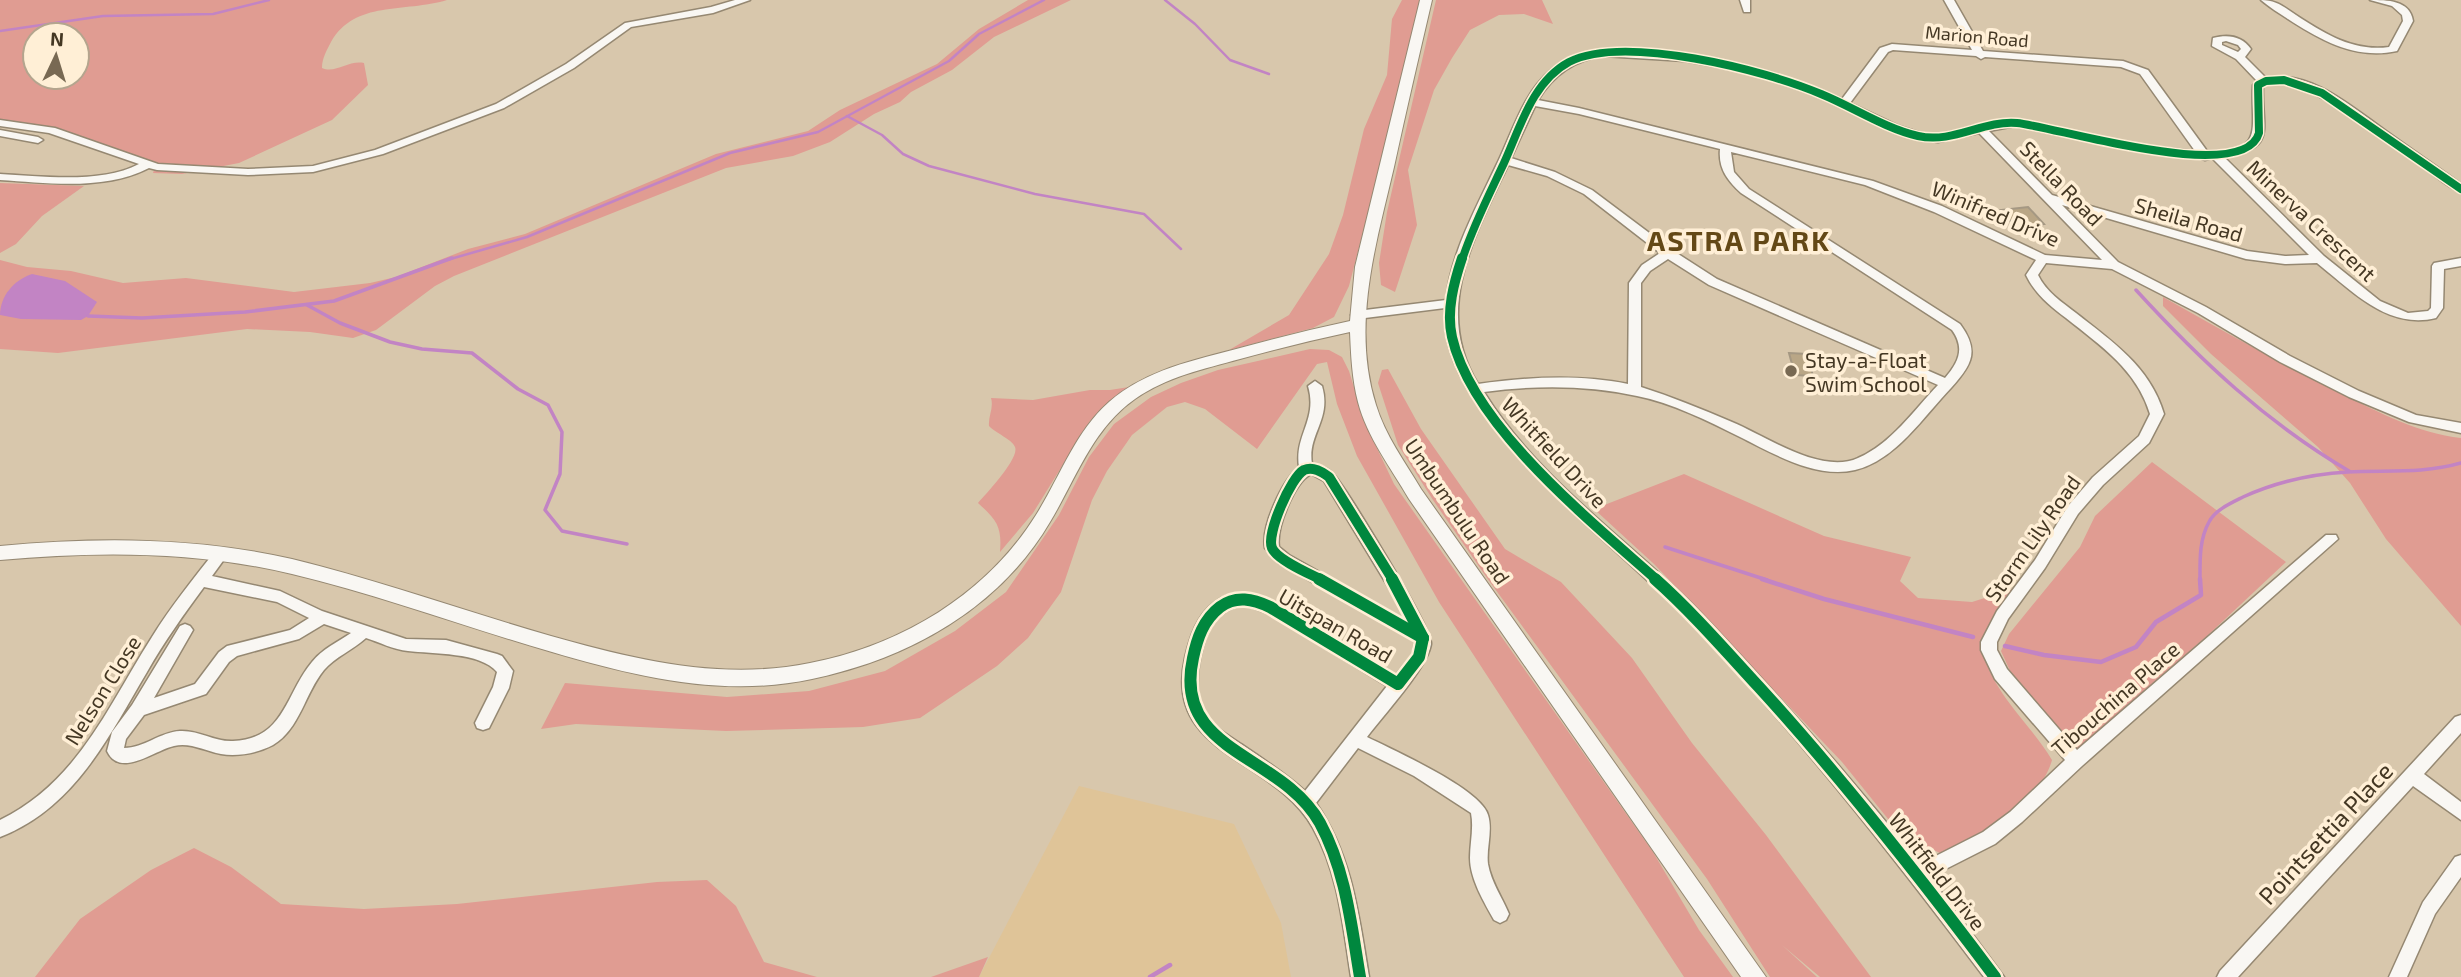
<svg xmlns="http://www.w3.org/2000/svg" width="2461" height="977" font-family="'Exo 2',sans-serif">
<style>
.built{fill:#dfc498}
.green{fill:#e09c92;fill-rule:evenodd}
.water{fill:#c284c4}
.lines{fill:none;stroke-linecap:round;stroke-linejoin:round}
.stream-far2{stroke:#c284c4;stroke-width:2.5}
.stream-far1{stroke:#c284c4;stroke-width:3.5}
.stream{stroke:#c284c4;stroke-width:4.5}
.building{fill:#b9a686;stroke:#a59883;stroke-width:2}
.minor-casing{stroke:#958872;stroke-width:3}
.major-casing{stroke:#958872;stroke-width:2}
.minor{fill:#f9f7f3;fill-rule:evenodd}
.major{fill:#f9f7f3;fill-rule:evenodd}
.cycleway-far2-casing{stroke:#ffefd6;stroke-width:11}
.cycleway-far1-casing{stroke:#ffefd6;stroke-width:14}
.cycleway-casing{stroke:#ffefd6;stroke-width:17}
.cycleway-far2{stroke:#00873e;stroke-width:8}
.cycleway-far1{stroke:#00873e;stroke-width:10}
.cycleway{stroke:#00873e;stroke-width:12}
.poi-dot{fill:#786953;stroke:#ffefd6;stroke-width:2.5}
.labels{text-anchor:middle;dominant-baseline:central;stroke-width:7;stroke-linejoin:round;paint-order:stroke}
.far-street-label{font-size:18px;fill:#443723;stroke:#ffefd6}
.street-label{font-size:21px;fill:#443723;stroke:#ffefd6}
.poi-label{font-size:21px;fill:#443723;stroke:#ffefd6;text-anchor:start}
.near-street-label{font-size:24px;fill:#443723;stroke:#ffefd6}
.district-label{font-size:28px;font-weight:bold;letter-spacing:2px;fill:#634816;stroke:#ffefd6}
</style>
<rect width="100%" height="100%" fill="#d8c7ac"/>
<path class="built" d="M1079 786 1234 824 1281 923 1291 977H979Z"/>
<g class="green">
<path d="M0 0H447C404 13 355 0 331 42 327 50 322 58 322 68 336 74 348 60 364 63L368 85 332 120 239 163 182 174 153 173 156 164 56 129 0 121ZM35 35H77V77H35Z"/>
<path d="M1028 0H1071L994 37 952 70 911 92 900 102 874 114 830 142 793 156 726 168 454 276 435 286 376 330 353 338 310 332 247 329 58 353 0 349V260L27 267 71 271 123 283 186 278 294 292 370 283 396 277 468 249 525 234 716 154 808 131 840 110 937 64 979 29Z"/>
<path d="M1402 0H1420L1401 86 1349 286 1334 317 1313 328 1229 350 1289 315 1329 254 1343 215 1364 129 1387 75 1392 19Z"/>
<path d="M1436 0H1542L1553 24 1524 14 1499 15 1470 30 1452 58 1434 90 1408 170 1417 225 1395 292 1381 285 1379 263 1387 212Z"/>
<path d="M0 183 84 186 42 216 16 244 0 253Z"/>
<path d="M2163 297C2222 330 2281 364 2342 394 2380 413 2418 433 2461 438V626L2386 539 2350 483 2318 447 2211 354 2163 306Z"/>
<path d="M1310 349 1329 350 1342 357 1349 371 1365 423 1394 484 1653 852 1699 930 1733 977H1684L1439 602 1357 456 1337 404 1327 362 1317 364 1257 449 1205 409 1185 402 1167 407 1132 435 1107 471 1092 500 1061 592 1028 638 997 666 920 718 863 727 726 731 576 724 541 729 565 683 727 697 809 691 885 671 955 631 1006 592 1059 515 1089 457 1114 424 1151 397 1181 383 1218 370Z"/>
<path d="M1388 369 1421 429 1505 549 1561 582 1632 658 1692 743 1766 835 1871 977H1820L1782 945 1817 977H1770L1707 879 1487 578 1433 500 1398 445 1378 383 1382 370Z"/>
<path d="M1129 387 1090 421 1033 513 1000 552C1002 527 997 520 978 503 986 494 1020 458 1015 447 1012 439 995 433 989 426 988 416 994 408 991 398L1033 400 1090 390H1110Z"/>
<path d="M2152 462 2286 562 2207 636 2077 749 2011 673 2001 651 2009 634 2080 547 2095 516Z"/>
<path d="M1684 474 1824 536 1911 557 1900 581 1918 598 1972 602 2016 588 1982 648C1991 692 2030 723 2052 760 2039 806 1981 834 1940 853L1901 835 1842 762 1654 564 1594 509Z"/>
<path d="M194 848 231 867 281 904 364 909 457 904 657 882 707 880 736 906 764 962 817 977H35L80 919 151 870Z"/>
<path d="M988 957 979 977H931Z"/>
</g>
<path class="water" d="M32 274 65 281 97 302 88 316 81 320 21 319 0 315C0 296 14 280 32 274Z"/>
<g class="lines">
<g class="stream-far2">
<path d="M1165 0 1195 24 1230 60 1269 74"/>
<path d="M0 31 103 16 213 14 269 0"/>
<path d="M847 116 882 135 903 154 929 166 1035 194 1144 214 1181 249"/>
<path d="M447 260 527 237 730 153 818 132 949 61 979 34 1044 0"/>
</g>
<g class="stream-far1">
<path d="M2136 290C2200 360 2267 423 2349 471"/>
<path d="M307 305 340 323 390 342 422 349 472 353 518 389 548 405 562 432 560 474 545 510 562 531 627 544"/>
<path d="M88 316 142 318 245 312 334 301 452 258"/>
<path d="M1665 547 1767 580"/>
<path d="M2200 580C2200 561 2199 540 2209 522 2215 510 2231 503 2243 497 2276 482 2312 474 2348 472 2387 470 2423 474 2461 463"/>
</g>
<g class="stream">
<path d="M1762 579 1824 599 1973 637"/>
<path d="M2005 646 2044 655 2101 662 2136 647 2156 622 2201 595 2200 579"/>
<path d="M1150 977 1170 965"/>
</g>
</g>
<g class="building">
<path d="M2028 207 2044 224 2032 226 2026 219 2010 221 2001 210Z"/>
<path d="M1789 353 1807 354 1813 376 1795 375Z"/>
</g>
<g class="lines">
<g class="minor-casing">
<g id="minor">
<path d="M735 0H750L713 13 631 27 574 68 504 108 383 154 313 172 248 175 157 170 149 168C105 191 48 183 0 180V174C41 176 102 184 139 164L49 133 0 126V120L55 128 158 164 248 169 313 166 375 150 496 104 566 64 625 23 711 7Z"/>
<path d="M1740 0H1750V12H1744Z"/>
<path d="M1944 0H1954L1983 51 2123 61 2148 70 2207 151C2267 153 2250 127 2253 85L2257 81 2236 59 2212 46 2213 38C2228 34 2242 36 2251 49L2245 57 2266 78C2310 69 2352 107 2386 131 2411 149 2436 166 2461 184V192C2450 189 2439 179 2430 172 2398 150 2299 66 2263 86 2261 129 2279 148 2224 157L2324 256 2380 301 2408 313 2428 311 2431 308 2432 266 2434 263 2461 258V266L2444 269 2443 308 2436 318C2388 330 2352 291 2317 263L2285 264 2246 259 2062 205 2118 262 2206 307 2290 356 2359 391 2416 415 2461 423V433L2409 422 2349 397 2280 362 2198 313 2112 269 2046 263 2038 275C2046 292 2062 302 2076 313 2113 342 2150 367 2164 414L2149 443 2103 485 2078 514 2045 568 2008 619 1997 642V650L2007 669 2077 750 2326 535H2336L2338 539 2082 766 2022 822 1995 844 1930 877 2004 977H1984C1890 852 1794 730 1685 617 1619 549 1539 492 1484 414 1463 385 1441 347 1445 308L1357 319 1351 315 1357 311 1446 300C1451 253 1476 208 1496 166 1512 134 1522 94 1551 70 1610 20 1779 71 1842 99L1880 48 1892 44 1972 50ZM2226 41 2238 45 2241 49 2238 52 2222 45V42ZM1893 50 1976 56 1981 59 1985 57 2121 67 2140 74 2195 151 2144 146 2015 120 1950 134 1927 135 1899 126 1850 103 1888 52ZM1603 56 1685 61 1751 73 1817 95 1892 131 1917 139 1938 142 1979 133 2102 260 2045 255 1942 206 1873 181 1579 108 1538 100C1553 75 1574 60 1603 56ZM1535 106 1579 114 1720 149C1718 169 1728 181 1741 193L1952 330C1965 348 1959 362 1945 378L1717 279 1672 250 1592 190 1555 172 1511 158ZM2015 126 2144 152 2200 158 2205 160 2212 158 2309 255 2285 256 2247 251 2052 195 1989 131ZM1731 152 1865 185 1934 212 2036 260 2026 275C2035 294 2050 306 2066 318 2101 346 2137 370 2150 414L2139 436 2093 477 2068 506 2035 560 1997 611 1981 642V650L1995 679 2065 760 2010 812 1983 832 1920 864C1869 800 1816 738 1761 678 1738 653 1716 628 1692 604 1622 536 1536 476 1484 392 1535 385 1587 385 1637 396 1672 403 1708 421 1740 437 1774 454 1816 479 1855 470 1895 461 1924 416 1951 388 1972 365 1980 351 1960 324L1749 189 1734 172ZM1508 165 1547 176 1584 194 1660 253 1642 265 1629 283 1628 384C1579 374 1527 377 1478 384 1432 310 1475 235 1508 165ZM1668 259 1709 285 1938 385C1914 410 1891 444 1858 458 1821 475 1766 436 1732 422 1702 409 1672 397 1641 387V283L1650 271Z"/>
<path d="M2261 0C2276 0 2284 7 2296 15 2325 34 2354 52 2389 47L2403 21 2402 15 2392 6 2370 0C2387 0 2410 0 2413 21L2397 51C2356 60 2322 41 2288 19 2279 13 2269 7 2261 0Z"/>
<path d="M0 130 38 137 43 140 38 143 0 136Z"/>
<path d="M1315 381 1322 386C1332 420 1307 434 1312 464 1321 466 1330 468 1335 476 1350 495 1432 628 1431 644 1428 667 1382 717 1367 737 1393 750 1481 789 1488 815 1493 831 1486 848 1488 864 1491 882 1502 897 1509 914L1506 920 1500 923 1494 920C1484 902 1470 879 1470 858 1470 843 1474 828 1471 813L1414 776 1358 748 1316 803C1352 855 1359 916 1369 977H1351C1343 927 1339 874 1313 828 1274 757 1163 756 1185 658 1190 637 1197 615 1215 602 1234 588 1255 593 1275 602L1396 675 1413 654 1415 641 1279 563 1265 548C1261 526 1282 481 1299 467 1294 435 1318 420 1308 386ZM1311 474 1324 481 1392 593 1407 621 1289 555 1279 547C1276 528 1294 483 1311 474ZM1246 605 1272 615 1387 686 1305 791C1286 774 1265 760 1244 746 1231 737 1215 729 1206 716 1192 694 1198 660 1206 637 1213 619 1227 606 1246 605Z"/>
<path d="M221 548 226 550 228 554 212 576 280 591 322 611 406 639 446 640 497 654 502 656 513 671 509 688 489 728 483 730 477 728 475 723 493 687 497 672C481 652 432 654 408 651 394 650 379 642 366 638 353 650 335 657 324 670 305 693 300 729 273 745 258 753 237 757 221 754 205 751 190 742 174 746 155 750 120 779 107 751L112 732 132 705 180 626 185 624 190 626 193 630 154 698 195 684 219 652 227 646 290 630 309 618 277 602 204 587C184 614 164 642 147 672 109 736 75 808 0 837V820C78 782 108 706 152 637 171 606 194 578 216 550ZM324 624 351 633C338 642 322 649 312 662 285 694 285 739 233 741 215 742 199 730 180 731 160 732 144 748 124 748L126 739 144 715 206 694 229 662 237 656 299 639Z"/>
<path d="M2461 715V733L2424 774 2461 802V820L2413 786 2238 977H2217L2220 971 2455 717Z"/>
<path d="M2461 855V877L2435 914 2407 977H2389L2423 902 2455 857Z"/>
</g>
</g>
<g class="major-casing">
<path id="major" d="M1420 0H1432C1419 56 1406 111 1394 167 1376 244 1351 326 1376 405 1385 435 1405 462 1421 489L1766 977H1741L1409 499C1391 468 1367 437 1358 402 1352 379 1351 355 1350 332 1313 340 1276 349 1240 359 1204 369 1166 377 1135 399 1092 429 1076 479 1050 522 999 609 908 659 812 679 724 698 637 677 552 652 465 627 380 595 292 574 196 551 98 551 0 560V546C98 537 195 537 292 559 379 580 464 611 551 636 636 660 722 681 810 663 901 645 986 595 1036 515 1060 477 1075 432 1109 402 1145 370 1195 360 1240 348 1276 338 1313 329 1350 321L1355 267Z"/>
</g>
<use href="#minor" class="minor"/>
<use href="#major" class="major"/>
<g class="cycleway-far2-casing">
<path id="cycleway-far2" d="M1462 260C1473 226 1489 195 1504 163 1520 128 1532 82 1569 62 1624 34 1765 70 1821 94 1853 107 1884 128 1918 136 1953 144 1983 120 2017 123 2057 127 2244 186 2259 133L2258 85 2266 81 2284 80 2322 93 2461 189"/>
</g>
<g class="cycleway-far1-casing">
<g id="cycleway-far1">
<path d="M1462 258C1454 282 1446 311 1452 337 1472 426 1591 521 1657 580"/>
<path d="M1322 580C1310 574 1277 560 1272 548 1266 534 1291 477 1304 470 1313 466 1322 472 1329 477L1393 580"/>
</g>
</g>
<g class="cycleway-casing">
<g id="cycleway">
<path d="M1319 579 1423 638"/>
<path d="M1392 579 1423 638"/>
<path d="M1655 579C1692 612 1725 650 1759 687 1843 779 1920 877 1995 977"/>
<path d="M1360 977C1351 924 1346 871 1320 823 1281 753 1172 753 1193 658 1197 639 1203 620 1220 607 1236 595 1253 599 1270 607L1398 684 1419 657 1423 638"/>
</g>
</g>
<use href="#cycleway-far2" class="cycleway-far2"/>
<use href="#cycleway-far1" class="cycleway-far1"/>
<use href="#cycleway" class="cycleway"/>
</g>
<circle class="poi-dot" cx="1791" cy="371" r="7"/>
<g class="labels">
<g class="far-street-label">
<text transform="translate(1977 36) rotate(5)">Marion Road</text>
</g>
<g class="street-label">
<text transform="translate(2062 183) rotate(46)">Stella Road</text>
<text transform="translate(1996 213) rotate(23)">Winifred Drive</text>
<text transform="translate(2189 219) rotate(16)">Sheila Road</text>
<text transform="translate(2312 220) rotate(43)">Minerva Crescent</text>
<text transform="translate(1555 452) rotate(47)">Whitfield Drive</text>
<text transform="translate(1458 511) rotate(56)">Umbumbulu Road</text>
<text transform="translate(2032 538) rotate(-55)">Storm Lily Road</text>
<text transform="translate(1336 625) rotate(30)">Uitspan Road</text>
<text transform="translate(102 690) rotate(-58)">Nelson Close</text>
<text transform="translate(2115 698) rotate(-41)">Tibouchina Place</text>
<text transform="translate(1938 871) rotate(52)">Whitfield Drive</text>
</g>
<g class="poi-label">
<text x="1805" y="359">Stay-a-Float<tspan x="1805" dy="24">Swim School</tspan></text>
</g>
<g class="near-street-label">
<text transform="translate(2325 833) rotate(-47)">Pointsettia Place</text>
</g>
<g class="district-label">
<text x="1739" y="240">ASTRA PARK</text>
</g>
</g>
<g transform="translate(56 56) rotate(4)"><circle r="33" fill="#ffefd6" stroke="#b4a58e" stroke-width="2"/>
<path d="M0-5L12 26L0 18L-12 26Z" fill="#786953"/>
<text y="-10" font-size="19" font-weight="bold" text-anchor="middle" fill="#443723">N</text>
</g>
</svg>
